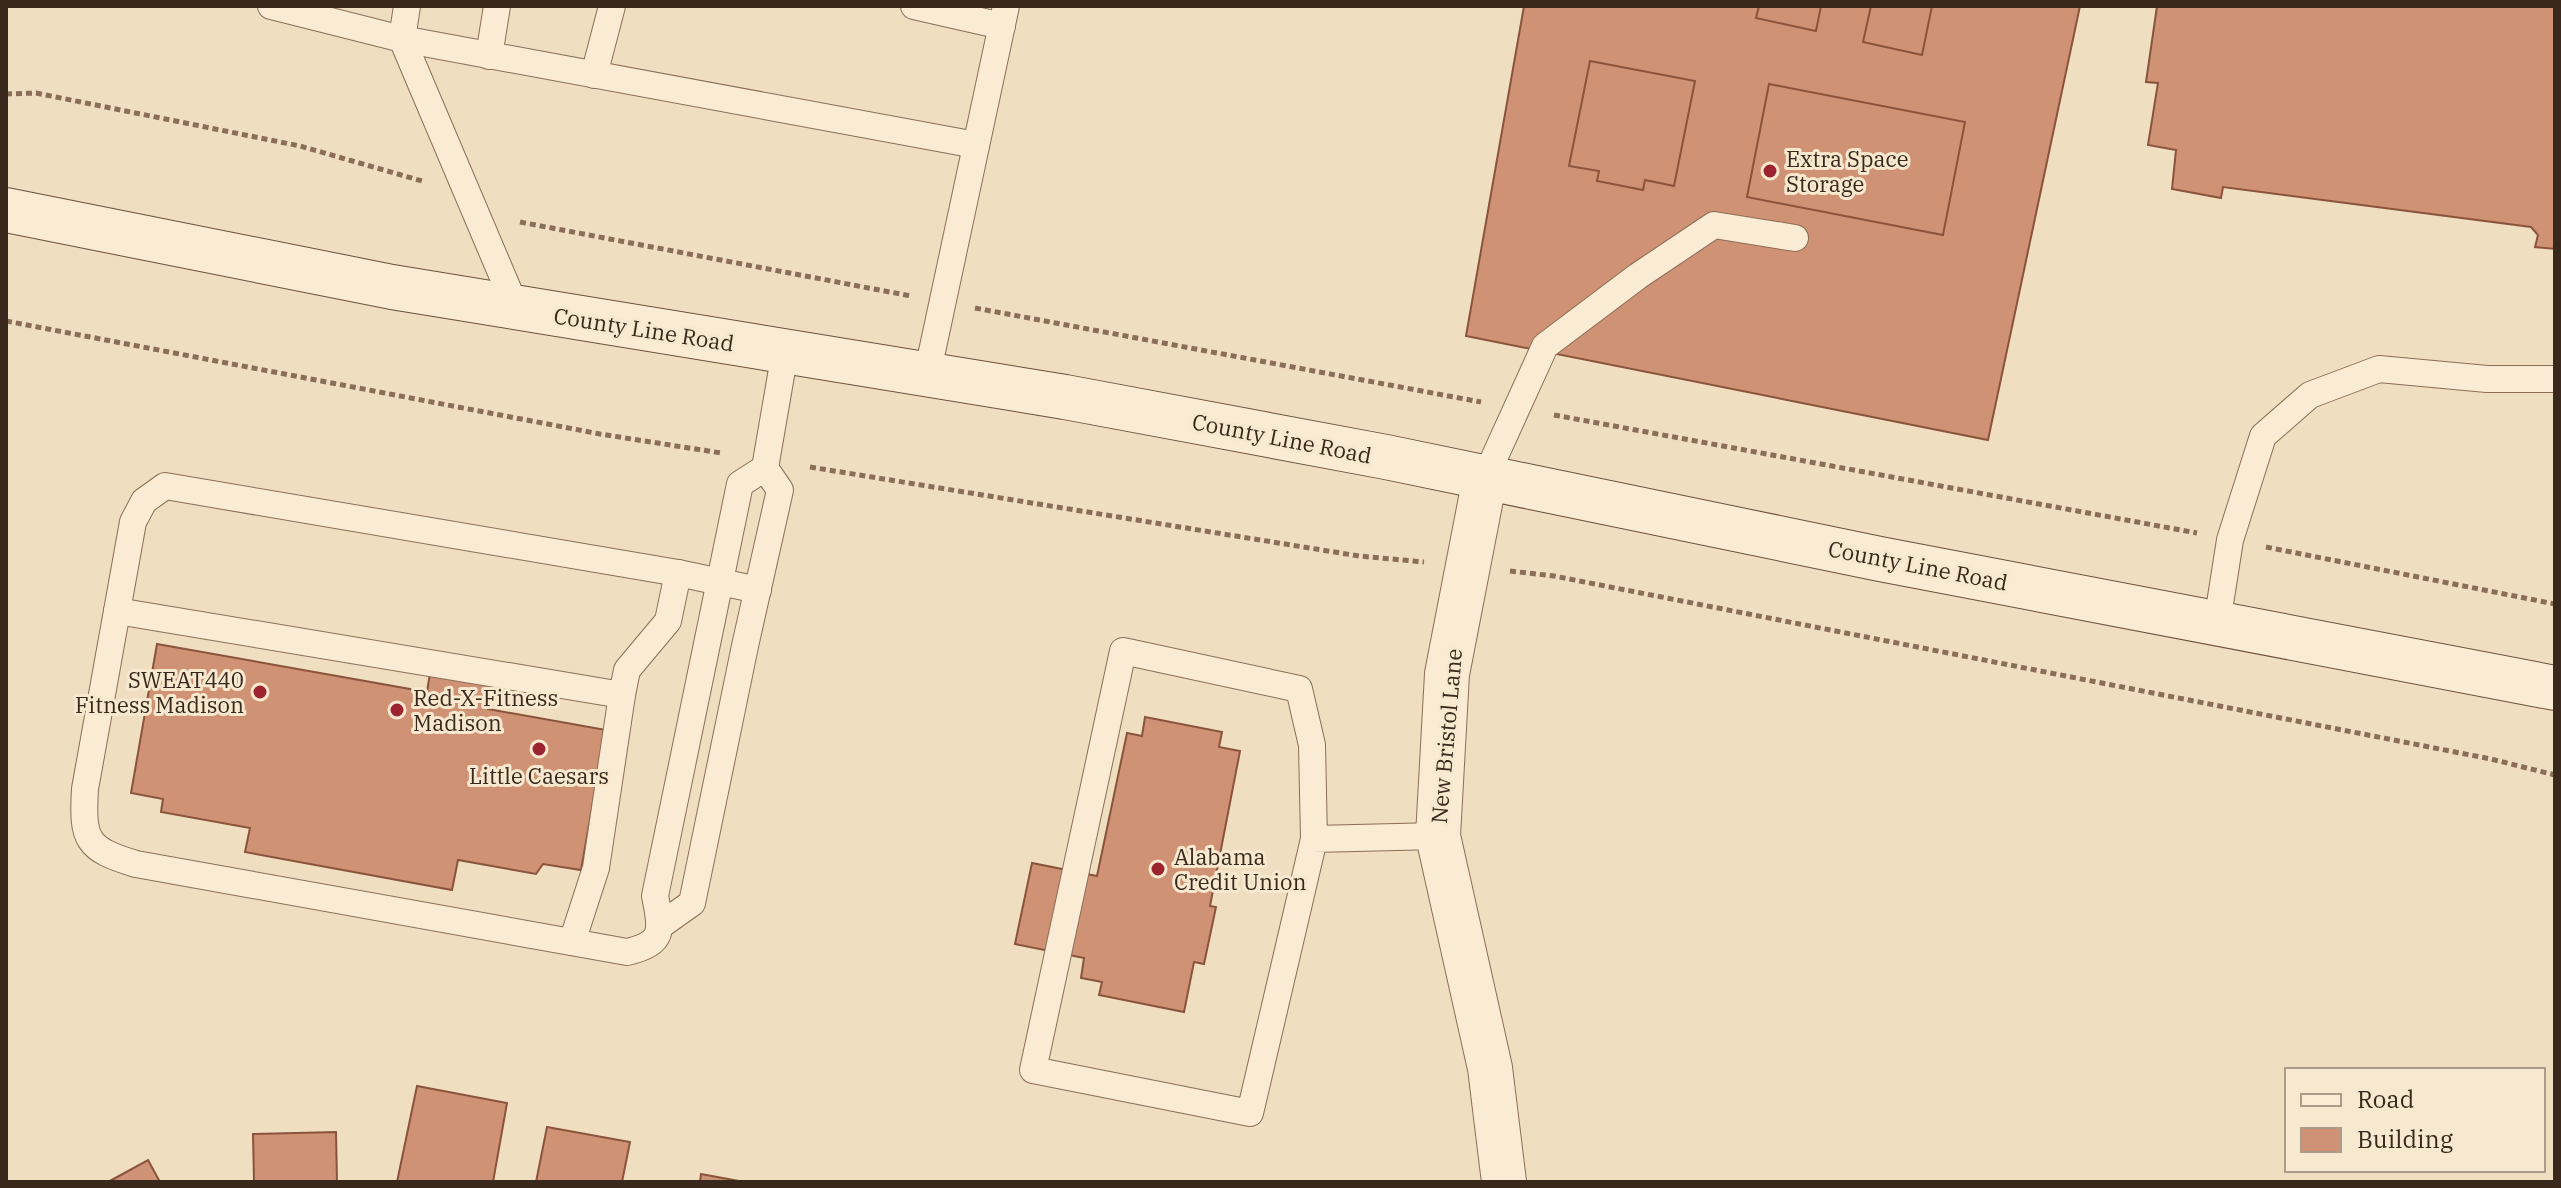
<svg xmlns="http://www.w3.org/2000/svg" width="2561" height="1188" font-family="'IBM Plex Serif',serif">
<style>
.building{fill:#d09274;stroke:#8a543c;stroke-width:2}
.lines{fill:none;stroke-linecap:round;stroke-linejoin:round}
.lane-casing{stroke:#8a6e57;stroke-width:28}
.street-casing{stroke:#8a6e57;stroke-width:46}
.secondary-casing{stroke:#6c4f3b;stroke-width:46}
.path{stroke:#8a6e57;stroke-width:5;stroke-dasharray:6 4;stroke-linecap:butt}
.lane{stroke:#faebd4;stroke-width:26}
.street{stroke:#faebd4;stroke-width:44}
.secondary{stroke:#faebd4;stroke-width:44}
.poi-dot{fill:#9c2430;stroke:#f7e8d0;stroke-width:3}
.labels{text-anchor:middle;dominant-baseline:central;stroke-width:6;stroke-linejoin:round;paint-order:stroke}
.poi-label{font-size:22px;fill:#39281c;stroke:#f7e8d0;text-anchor:start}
.street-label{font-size:22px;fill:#39281c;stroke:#f7e8d0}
</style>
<rect width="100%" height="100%" fill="#f0dec0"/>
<g class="building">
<path d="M1524 6H2080L1988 440 1466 336Z"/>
<path d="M1759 6H1821L1816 31 1756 18Z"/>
<path d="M1871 6H1932L1922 55 1863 42Z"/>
<path d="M2157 6H2555V249L2535 247 2538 235 2531 227 2223 187 2221 198 2172 189 2176 150 2148 145 2158 83 2146 82Z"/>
<path d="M1590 61 1695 81 1674 186 1645 180 1643 190 1597 181 1599 171 1569 166Z"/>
<path d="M1769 84 1965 122 1943 235 1747 197Z"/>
<path d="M157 644 427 692 430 673 492 684 488 709 606 730 581 870 543 864 536 874 458 860 452 890 245 852 250 828 161 812 163 799 131 793Z"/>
<path d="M1145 717 1222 732 1219 747 1240 751 1210 906 1216 907 1204 964 1194 962 1184 1012 1099 995 1102 982 1081 978 1084 958 1015 944 1032 863 1097 876 1127 733 1142 736Z"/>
<path d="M417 1086 507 1103 493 1182H397Z"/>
<path d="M547 1127 630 1142 622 1182H536Z"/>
<path d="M336 1132 337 1182H254L253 1134Z"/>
<path d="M148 1160 160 1182H108Z"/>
<path d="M701 1174 739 1181 700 1182Z"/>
</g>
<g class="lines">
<g class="lane-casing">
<g id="lane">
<path d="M271 6 402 39 516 308"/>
<path d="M407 6 402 39 976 145"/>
<path d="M914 6 1002 26"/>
<path d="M489 56 497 6"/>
<path d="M594 75 612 6"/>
<path d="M927 375 1006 6"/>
<path d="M1485 478 1545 346 1638 276 1714 225 1795 238"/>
<path d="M758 590 678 573 165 486 144 501 133 522 85 789C82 840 86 849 136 864L627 952C665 943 662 930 655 896L740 484 765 468"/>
<path d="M117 611 622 695 627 670 668 621 678 573"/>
<path d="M2217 623 2230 540 2263 436 2310 395 2379 369 2487 379H2555"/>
<path d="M1314 839 1250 1113 1033 1070 1123 651 1299 689 1312 745 1314 839 1438 836"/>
<path d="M661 925 692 903 745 646 780 490 765 468 785 352"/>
<path d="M572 942 596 868 622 695"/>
</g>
</g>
<g class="street-casing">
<path id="street" d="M1485 478 1447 674 1438 836 1490 1068 1504 1182"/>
</g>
<g class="secondary-casing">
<path id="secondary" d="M6 210 392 287 1065 397 1386 457 1880 559 2555 688"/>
</g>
<g class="path">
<path d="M6 94 36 93 300 146 422 181"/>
<path d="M520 222 911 296"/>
<path d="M975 308 1481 402"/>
<path d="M6 321 600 434 721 453"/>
<path d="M1554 415 2197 533"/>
<path d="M810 467 1359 556 1424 562"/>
<path d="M2266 547 2555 604"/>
<path d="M1510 571 1554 576 2491 759 2555 775"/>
</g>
<use href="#lane" class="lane"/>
<use href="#street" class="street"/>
<use href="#secondary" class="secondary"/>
</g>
<g class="poi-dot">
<circle cx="1770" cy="171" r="8"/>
<circle cx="260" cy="692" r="8"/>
<circle cx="397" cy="710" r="8"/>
<circle cx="539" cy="749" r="8"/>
<circle cx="1158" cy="869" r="8"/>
</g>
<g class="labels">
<g class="poi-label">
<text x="1786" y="158">Extra Space<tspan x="1786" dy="25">Storage</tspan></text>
<text x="244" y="679" text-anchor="end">SWEAT440<tspan x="244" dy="25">Fitness Madison</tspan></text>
<text x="413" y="697">Red-X-Fitness<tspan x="413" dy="25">Madison</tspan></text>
<text x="539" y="775" text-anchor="middle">Little Caesars</text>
<text x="1174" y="856">Alabama<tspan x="1174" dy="25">Credit Union</tspan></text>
</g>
<g class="street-label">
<text transform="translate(644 329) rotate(9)">County Line Road</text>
<text transform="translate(1282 438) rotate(11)">County Line Road</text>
<text transform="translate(1918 565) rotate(11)">County Line Road</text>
<text transform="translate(1446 736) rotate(-85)">New Bristol Lane</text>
</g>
</g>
<rect width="2561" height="1188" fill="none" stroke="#39281c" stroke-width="16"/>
<rect x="2285" y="1068" width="260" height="104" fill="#f7e8d0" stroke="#ab9b88" stroke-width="2"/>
<rect x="2301" y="1094" width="40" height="12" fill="#faebd4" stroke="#ab9b88" stroke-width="2"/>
<text x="2357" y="1108" font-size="24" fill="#39281c">Road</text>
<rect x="2301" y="1128" width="40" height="24" fill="#d09274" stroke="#ab9b88" stroke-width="2"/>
<text x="2357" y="1148" font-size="24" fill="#39281c">Building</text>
</svg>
